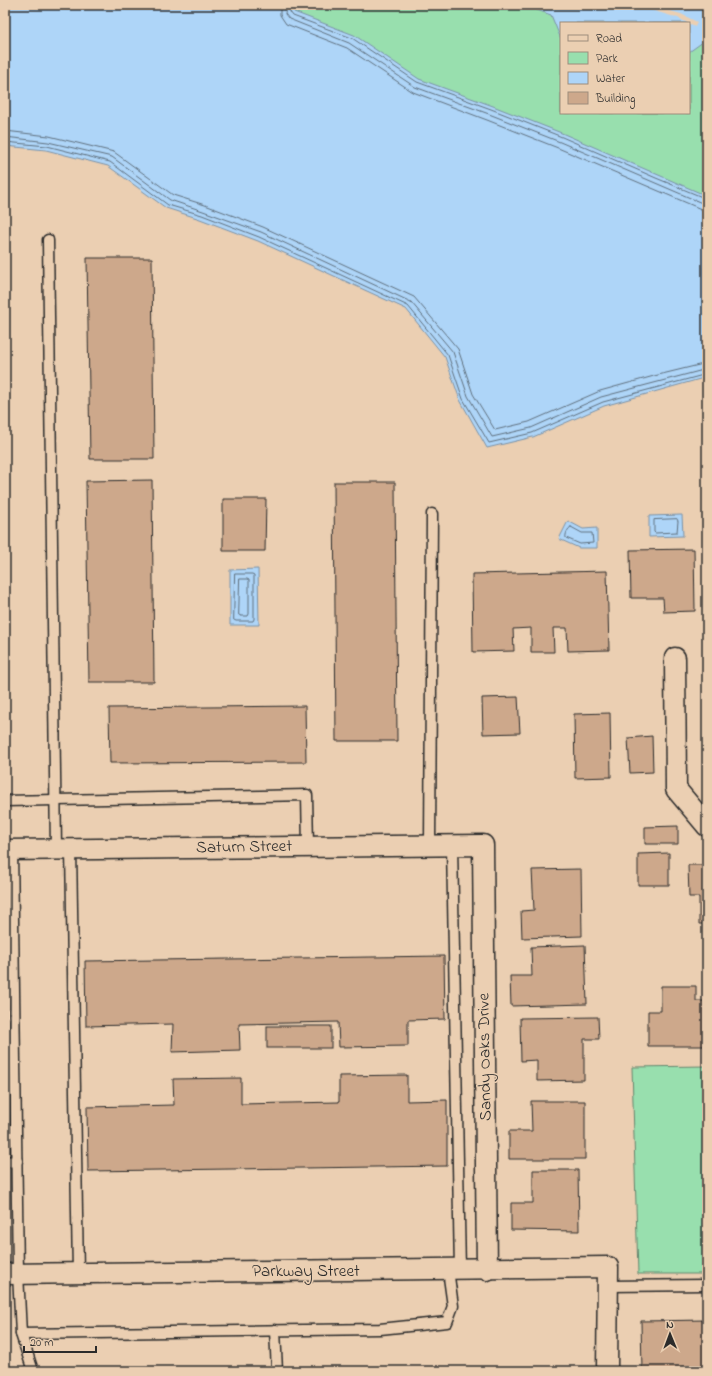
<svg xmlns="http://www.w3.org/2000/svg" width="712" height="1376" font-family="'Indie Flower',sans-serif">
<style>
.green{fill:#98dfae;stroke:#62856c;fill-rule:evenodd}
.water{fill:#aed5f8;stroke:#7a91a6}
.pier{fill:#ebcfb2}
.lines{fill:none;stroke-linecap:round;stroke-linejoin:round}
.shore{stroke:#5f6f7d;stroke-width:1}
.building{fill:#cda88b;stroke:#2b2b2b}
.lane-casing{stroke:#2b2b2b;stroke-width:13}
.street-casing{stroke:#2b2b2b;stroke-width:23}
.lane{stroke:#ebcfb2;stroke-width:10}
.street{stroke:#ebcfb2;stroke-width:20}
.labels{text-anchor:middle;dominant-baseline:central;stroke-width:3;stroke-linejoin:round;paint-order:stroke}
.street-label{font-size:17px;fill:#2b2b2b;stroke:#ebcfb2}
</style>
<rect width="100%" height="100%" fill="#ebcfb2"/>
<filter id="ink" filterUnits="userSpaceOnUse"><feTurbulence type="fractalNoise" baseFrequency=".025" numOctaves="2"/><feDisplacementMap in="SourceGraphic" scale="8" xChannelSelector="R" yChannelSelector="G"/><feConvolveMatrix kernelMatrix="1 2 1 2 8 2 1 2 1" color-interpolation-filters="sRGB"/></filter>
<g filter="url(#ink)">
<g class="green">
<path d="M293 5H531L707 24V198L376 62 293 13ZM561 23H689V113H561Z"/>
<path d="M707 1066V1274H638L632 1067Z"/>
</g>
<g class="water">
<path d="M5 5H295L294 12 354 35 419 79 493 106 564 134 707 196V377L604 406 533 437 487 448 460 400 445 357 406 309 258 241 200 219 166 208 108 166 46 150 5 146Z"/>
<path d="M523 5H707V39L689 52V23H561V39L551 15Z"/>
<path d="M682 515 683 536 649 537V516Z"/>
<path d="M568 521 583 529 597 528V548H579L559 539Z"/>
<path d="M258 569 259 625H230V570Z"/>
</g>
<path class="pier" d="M653 6 681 14 697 22 695 27 678 18 651 10Z"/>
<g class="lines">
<g class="shore">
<path d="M280 5V15L286 24 347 48 413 92 487 120 558 148 701 209 707 210"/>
<path d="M286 5 285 14 289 19 349 43 415 87 489 114 560 142 702 203 707 204"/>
<path d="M291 5 290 12 293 16 352 38 417 82 491 109 562 137 656 178 707 199"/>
<path d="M5 131 49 136 114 152 173 195 205 205 263 227 414 297 458 349 473 394 495 430 529 422 600 391 654 376 707 363"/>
<path d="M5 137 48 142 112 157 170 200 203 211 261 232 411 302 453 352 468 396 492 437 531 428 601 397 707 369"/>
<path d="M5 142 47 146 110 162 168 205 202 215 259 237 408 306 448 355 463 399 489 443 532 433 603 402 707 374"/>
<path d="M677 519 678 521 677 532 655 533 654 532V520Z"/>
<path d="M571 527 582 533H592L593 543 580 544 566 538C565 535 568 528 571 527Z"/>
<path d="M235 574H252L254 575V619L253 621H236L234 620Z"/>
<path d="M240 579H247L249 580V614L248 616H241L239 615Z"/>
</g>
</g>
<g class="building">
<path d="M87 258H152L154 459H90Z"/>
<path d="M152 480 154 682H89L86 481Z"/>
<path d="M334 482H395L397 741H336Z"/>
<path d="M5 483 8 680H5Z"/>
<path d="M223 499H266L265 551H223Z"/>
<path d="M694 549 695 611 664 612 663 598H631L630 550Z"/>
<path d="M607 571 609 650 568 651 567 628H553L554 652H531V628L513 629 514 651 473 652 472 574Z"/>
<path d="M518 697 520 733 483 734 482 698Z"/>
<path d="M305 706 306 762 110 763 109 708Z"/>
<path d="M610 713 611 777 575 778 574 714Z"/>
<path d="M652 736 653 772 630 773 628 738Z"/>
<path d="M678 826V844H645V827Z"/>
<path d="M669 853V885H638V854Z"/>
<path d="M688 865H707V924H699V897H689Z"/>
<path d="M581 869 582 936 522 938 521 911 534 910 532 870Z"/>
<path d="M585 945 587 1004 511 1006 510 976H532L531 947Z"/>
<path d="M444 956 445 1019 408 1020V1046L339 1047 338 1022 239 1024 240 1050 172 1052 173 1024 86 1026 85 961Z"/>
<path d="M661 986H696V1001H707V1046H648V1011H661Z"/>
<path d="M598 1017 599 1039H584V1080L537 1081V1060L521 1061 520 1018Z"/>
<rect x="267" y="1026" width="64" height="22"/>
<path d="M407 1075V1101L447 1100V1166L88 1171 87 1107 174 1105 173 1079 241 1078V1104L339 1102V1076Z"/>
<path d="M531 1101H585V1159H509V1131H532Z"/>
<path d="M533 1170H578L579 1231 511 1230V1203H533Z"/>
<path d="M707 1320V1371H642L641 1321Z"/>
</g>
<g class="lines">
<g class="lane-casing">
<g id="lane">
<path d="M48 240 56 849"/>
<path d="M5 801 307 795 308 847"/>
<path d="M452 845 460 1270"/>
<path d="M430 846 432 514"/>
<path d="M71 849 78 1273"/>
<path d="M12 850 18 1273 21 1334 380 1329 447 1322 453 1306 448 1270"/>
<path d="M5 1162 17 1161"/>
<path d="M608 1286 707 1285"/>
<path d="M275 1330 277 1371"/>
<path d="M21 1334 33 1371"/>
</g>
</g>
<g class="street-casing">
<g id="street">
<path d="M675 658 676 789 707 826"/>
<path d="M5 850 483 845 487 1270"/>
<path d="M5 1274 608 1267 607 1371"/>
</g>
</g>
<use href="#lane" class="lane"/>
<use href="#street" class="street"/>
</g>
</g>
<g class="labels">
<g class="street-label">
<text transform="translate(244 847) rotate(-1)">Saturn Street</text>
<text transform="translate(485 1057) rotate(-91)">Sandy Oaks Drive</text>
<text x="306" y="1271">Parkway Street</text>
</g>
</g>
<rect width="712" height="1376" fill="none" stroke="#ebcfb2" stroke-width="20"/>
<rect x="10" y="10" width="692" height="1356" fill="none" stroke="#2b2b2b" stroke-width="1.5" filter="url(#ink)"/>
<rect x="560" y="22" width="130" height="92" fill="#ebcfb2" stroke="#9e8d7c"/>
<rect x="568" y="35" width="20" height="6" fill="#ebcfb2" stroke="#9e8d7c"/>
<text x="596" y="42" font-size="12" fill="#2b2b2b">Road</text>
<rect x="568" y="52" width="20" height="12" fill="#98dfae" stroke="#9e8d7c"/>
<text x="596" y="62" font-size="12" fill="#2b2b2b">Park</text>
<rect x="568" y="72" width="20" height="12" fill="#aed5f8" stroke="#9e8d7c"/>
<text x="596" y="82" font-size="12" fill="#2b2b2b">Water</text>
<rect x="568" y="92" width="20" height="12" fill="#cda88b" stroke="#9e8d7c"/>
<text x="596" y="102" font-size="12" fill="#2b2b2b">Building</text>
<g transform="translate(670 1334) rotate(359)" stroke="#ebcfb2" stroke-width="3" paint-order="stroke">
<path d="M0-3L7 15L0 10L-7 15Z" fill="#2b2b2b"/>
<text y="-6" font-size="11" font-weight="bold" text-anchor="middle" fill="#2b2b2b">N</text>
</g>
<path d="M24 1346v6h72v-6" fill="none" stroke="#2b2b2b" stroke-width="2"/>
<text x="30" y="1346" font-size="12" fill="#2b2b2b" stroke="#ebcfb2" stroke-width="3" paint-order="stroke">20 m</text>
</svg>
